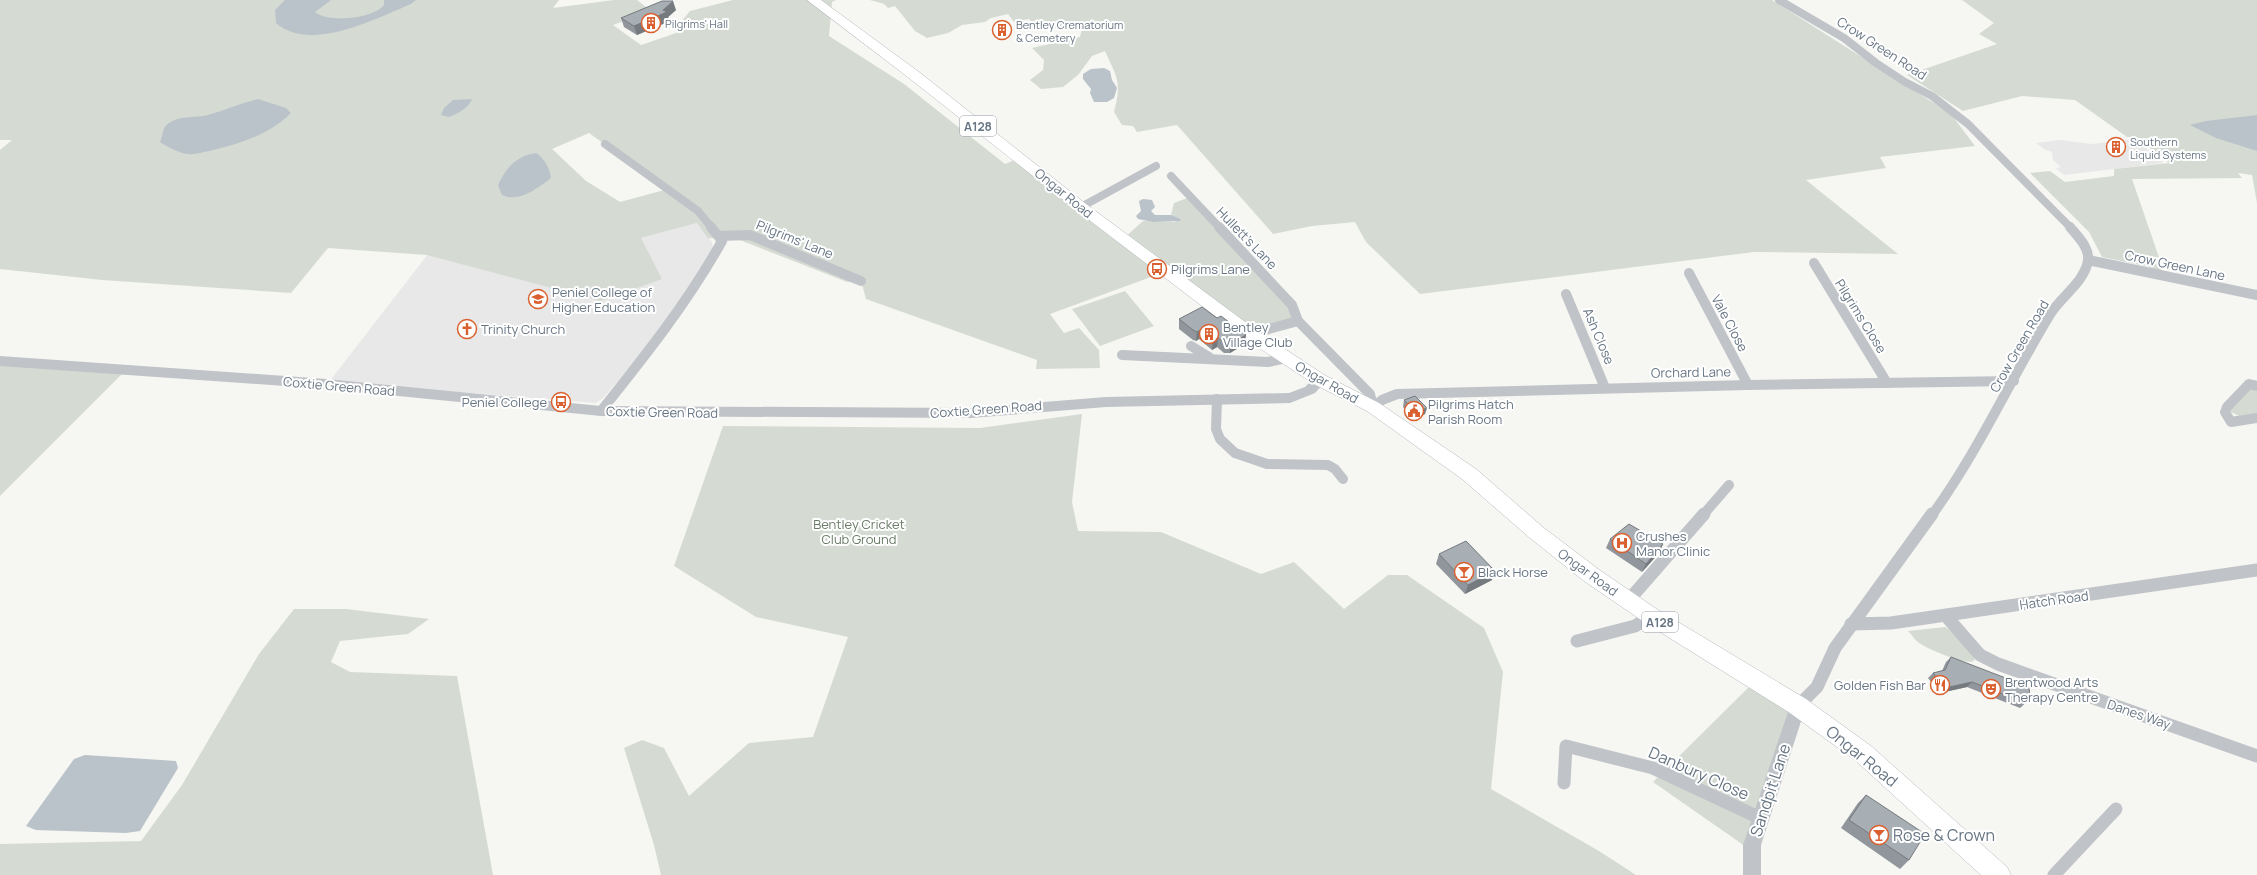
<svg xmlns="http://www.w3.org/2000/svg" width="2257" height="875" font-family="Manrope,sans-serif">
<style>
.built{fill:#e7e8e7}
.green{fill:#d5dbd3;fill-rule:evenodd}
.water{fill:#bac3c9}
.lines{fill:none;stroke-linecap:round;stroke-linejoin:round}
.primary-casing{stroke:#b3b7bb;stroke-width:1}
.minor-far2{stroke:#c0c3c7;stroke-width:8}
.minor-far1{stroke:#c0c3c7;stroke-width:10}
.minor{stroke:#c0c3c7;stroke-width:13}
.tertiary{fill:#c0c3c7;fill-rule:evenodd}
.primary{fill:#fff;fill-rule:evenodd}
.wall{fill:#90969b}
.shaded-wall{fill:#757a7e}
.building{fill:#a7aeb4;stroke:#757a7e}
.labels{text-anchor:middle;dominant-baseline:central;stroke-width:4;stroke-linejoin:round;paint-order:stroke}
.far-poi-label{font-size:11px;fill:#677583;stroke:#fff;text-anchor:start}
.shield{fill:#fff;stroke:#959ea8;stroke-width:1}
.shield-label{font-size:12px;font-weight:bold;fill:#677583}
.street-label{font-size:13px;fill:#677583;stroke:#fff}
.poi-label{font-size:13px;fill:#677583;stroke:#fff;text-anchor:start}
.park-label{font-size:13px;fill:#687a65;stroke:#fff}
.near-street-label{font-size:16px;fill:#677583;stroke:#fff}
.near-poi-label{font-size:16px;fill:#677583;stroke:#fff;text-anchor:start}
</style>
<rect width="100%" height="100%" fill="#f6f6f3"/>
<g class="built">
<path d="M2135 139 2163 163 2064 175 2056 168 2061 167 2053 160 2052 152 2044 149 2036 143 2060 140 2091 144Z"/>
<path d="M514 143 552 149 586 181 620 202 641 238 697 223 712 242 713 250 660 332 603 398 596 403 329 382Z"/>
</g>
<g class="green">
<path d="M0 0H559L553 8 614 0H637L651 11 613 25 641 45 682 31 677 27 690 11 733 0H836L832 2 829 36 904 84 1005 164 1020 158 1123 239 1143 221 1174 222 1181 219 1171 215 1174 203 1190 197 1292 305 1298 321 1250 334 1164 270 1159 274 1050 314 1064 333 1079 328 1099 350 1100 368 1036 369 1037 360 866 299 861 281 847 282 740 240 708 238 697 223 641 238 662 279 601 301 427 255 328 248 291 293 102 280 0 269V150L12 140H0ZM589 133 668 189 620 202 586 181 552 149Z"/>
<path d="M870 0H1772L1951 114 1975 146 1880 157 1886 168 1806 180 1898 254 1754 252 1420 294 1366 242 1355 222 1312 226 1273 234 1177 125 1137 132 1133 126 1122 125 1114 112C1122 81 1117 78 1105 51L1092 56 1078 75 1063 87 1041 89 1030 80 1043 70 1044 60 1032 48 1080 37 1082 29 1034 27 1029 19 1014 22 1008 14 991 18 985 22 962 25 948 33 927 38 915 31 895 6 888 8 884 4Z"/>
<path d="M1962 0H2257V203L2252 175 2238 173 2242 178 2132 179 2163 269 2152 273 2149 267 2102 257 2089 232 2030 173 2050 171 2065 182 2114 176V169L2169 163 2136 137H2127L2075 100 2022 96 1963 111 1907 75 1997 44 1979 34 1994 23Z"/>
<path d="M1125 291 1154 326 1100 346 1072 309Z"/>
<path d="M0 361 126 370 0 496Z"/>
<path d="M2252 387 2257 388V414L2239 416 2231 412V409Z"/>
<path d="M1082 414 1072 502 1078 531 1161 532 1261 574 1294 562 1344 609 1388 575H1407L1484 628 1503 672 1491 789 1599 851 1636 875H661L654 845 624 748 642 740 664 748 689 796 749 743 813 737 848 637 756 617 674 566 723 426 980 428Z"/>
<path d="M294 609H346L429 619 408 634 340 641 331 662 350 672 457 676 493 875H0V844L141 841 182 785 259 654Z"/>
<path d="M1945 627 1956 634 1975 655 1974 661C1964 665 1928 649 1919 643 1915 640 1912 635 1908 631Z"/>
<path d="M1756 680 1798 706 1752 851 1653 782Z"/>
</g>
<g class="water">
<path d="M285 0H331L315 12C328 23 373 19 384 5V0H416L411 4C375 19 310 53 276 23L275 10Z"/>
<path d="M1104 68 1110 71 1112 80 1117 88 1114 98 1107 102H1094L1090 93 1091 89 1083 79V74L1091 69Z"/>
<path d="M258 99 286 108 291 113C269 135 239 144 209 151 203 152 194 155 188 154 179 153 167 147 160 142 163 136 162 127 169 123 181 115 195 118 208 115 225 110 241 103 258 99Z"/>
<path d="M472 99C468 109 458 113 449 117L441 115 444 108 453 100Z"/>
<path d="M2257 115V151L2216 138 2190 125 2206 121Z"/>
<path d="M536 153C544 158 550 168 551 178 538 188 519 203 502 195L498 185C506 168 516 156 536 153Z"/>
<path d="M1143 199 1152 200 1155 207 1151 211 1155 215H1171L1181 219 1180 221 1153 222 1138 219 1136 216 1141 211 1139 201Z"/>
<path d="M85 755 176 761 178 768 140 831 126 833 36 830 26 826 74 759Z"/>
</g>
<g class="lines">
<g class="primary-casing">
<path id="primary" d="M807 0H821L919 72 1086 204 1256 330 1326 376 1379 403 1476 469 1544 528 1598 569 1658 610 1806 699 1871 746 2007 867 2011 875H1981L1855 760 1790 713 1644 622 1584 581 1530 538 1462 479 1367 411 1314 384 1244 338 1076 210 909 78Z"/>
</g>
<g class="minor-far2">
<path d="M1779 0 1844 38 1876 63 1905 82 1932 96 1968 124 2071 228"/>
<path d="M605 144 698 211 712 228"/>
<path d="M1171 176 1220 228"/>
<path d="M1081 207 1156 166"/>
</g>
<g class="minor-far1">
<path d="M1219 227 1292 305 1298 321 1370 394 1373 407 1382 400 1397 394 1748 385 2014 381"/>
<path d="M719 236 750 235 861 281"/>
<path d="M2088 260 2257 295"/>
<path d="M1814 263 1887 383"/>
<path d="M1689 273 1748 385"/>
<path d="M1566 294 1605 388"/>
<path d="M1250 334 1298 321"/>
<path d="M1191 346 1209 357"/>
<path d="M1122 355 1268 362 1286 358"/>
<path d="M2257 386 2249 384 2227 407 2225 412 2231 422 2257 418"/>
<path d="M1217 399 1216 429 1220 439 1235 453 1267 464 1328 465 1335 469 1343 479"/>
<path d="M601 411C645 356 688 302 722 241L711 227"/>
<path d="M1703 515 1729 485"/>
<path d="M1932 515C1978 452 2010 380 2051 313 2062 296 2084 282 2088 261 2090 248 2078 237 2070 227"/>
</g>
<g class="minor">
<path d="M1628 601 1704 514"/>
<path d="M1946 616 1980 655 1998 664 2257 756"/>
<path d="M1851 624 1891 623 2257 570"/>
<path d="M1577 641 1635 626 1651 616"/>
<path d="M1798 706 1817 687 1835 648 1932 514"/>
<path d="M1564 783 1566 746 1653 768 1760 818"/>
<path d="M2054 875 2116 809"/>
</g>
<g class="tertiary">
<path d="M0 356 327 379 601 406 971 408 1106 397 1289 393 1305 387 1315 377H1325L1327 380 1315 393 1290 403 1106 407 971 418 601 416 327 389 0 366Z"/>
<path d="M1798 699 1804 701 1806 706 1761 845V875H1743V845L1790 706 1792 701Z"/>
</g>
<use href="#primary" class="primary"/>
</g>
<g class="wall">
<path d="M676 10 668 17 670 21 637 35 624 27 621 18Z"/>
<path d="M1179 319 1245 344 1230 353H1224L1217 347 1212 350 1199 339 1196 341 1193 340 1179 329Z"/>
<path d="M1404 400 1425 414 1415 419 1403 407Z"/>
<path d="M1610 539 1663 544 1659 553 1642 572 1606 548Z"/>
<path d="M1439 554 1492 580 1465 594 1436 564Z"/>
<path d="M1951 657 2030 699 2020 708 1967 687 1940 693 1928 678 1933 673 1942 671 1946 662Z"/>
<path d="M1866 795 1909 860 1900 869 1841 828 1858 803Z"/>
</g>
<g class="shaded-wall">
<path d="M673 1 676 10 668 17 670 21 637 35 634 26 663 10Z"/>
<path d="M1200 330 1199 339 1196 341 1197 332Z"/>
<path d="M1246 335 1245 344 1230 353V344Z"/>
<path d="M1218 338 1217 347 1212 350 1213 340Z"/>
<path d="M1427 408 1425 414 1415 419 1416 412Z"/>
<path d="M1663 544 1659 553 1642 572 1646 564Z"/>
<path d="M1495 571 1492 580 1465 594 1468 585Z"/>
<path d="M1972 682 1967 687 1940 693 1945 688Z"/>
</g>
<g class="building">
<path d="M662 1H673L663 10 667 12 634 26 621 18Z"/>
<path d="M1202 307 1217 318 1221 316 1246 335 1230 344 1225 343 1218 338 1213 340 1200 330 1197 332 1193 330 1179 319Z"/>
<path d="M1415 396 1427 408 1416 412 1404 400Z"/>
<path d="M1629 524 1663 544 1646 564 1610 539Z"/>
<path d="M1466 541 1495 571 1468 585 1439 554Z"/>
<path d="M1951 657 2029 687 2030 699 2025 697 2026 703 1972 682 1945 688 1933 673 1945 670Z"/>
<path d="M1866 795 1925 834 1909 860 1849 820Z"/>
</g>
<defs>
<g id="building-ring" transform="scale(1)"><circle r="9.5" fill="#fff" stroke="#da612f" stroke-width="1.5"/><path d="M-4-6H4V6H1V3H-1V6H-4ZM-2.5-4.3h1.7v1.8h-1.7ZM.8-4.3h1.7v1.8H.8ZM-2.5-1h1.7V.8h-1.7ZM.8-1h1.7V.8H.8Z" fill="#da612f"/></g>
<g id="bus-ring" transform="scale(1)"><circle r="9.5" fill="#fff" stroke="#da612f" stroke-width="1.5"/><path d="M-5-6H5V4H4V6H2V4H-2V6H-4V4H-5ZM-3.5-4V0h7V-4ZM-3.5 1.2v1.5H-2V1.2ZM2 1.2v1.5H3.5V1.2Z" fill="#da612f"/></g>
<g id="school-ring" transform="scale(1)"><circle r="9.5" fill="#fff" stroke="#da612f" stroke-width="1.5"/><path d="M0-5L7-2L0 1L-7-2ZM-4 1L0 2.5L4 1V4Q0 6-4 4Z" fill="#da612f"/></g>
<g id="church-ring" transform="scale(1)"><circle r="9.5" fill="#fff" stroke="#da612f" stroke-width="1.5"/><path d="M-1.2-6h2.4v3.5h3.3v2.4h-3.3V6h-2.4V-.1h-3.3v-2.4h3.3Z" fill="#da612f"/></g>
<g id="civic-ring" transform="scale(1)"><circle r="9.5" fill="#fff" stroke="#da612f" stroke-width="1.5"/><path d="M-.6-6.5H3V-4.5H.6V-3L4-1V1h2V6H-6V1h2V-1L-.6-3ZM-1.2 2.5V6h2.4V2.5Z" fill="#da612f"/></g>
<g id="hospital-ring" transform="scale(1)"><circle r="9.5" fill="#fff" stroke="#da612f" stroke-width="1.5"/><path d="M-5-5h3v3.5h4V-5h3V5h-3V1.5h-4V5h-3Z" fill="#da612f"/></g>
<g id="bar-ring" transform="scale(1)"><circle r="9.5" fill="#fff" stroke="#da612f" stroke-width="1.5"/><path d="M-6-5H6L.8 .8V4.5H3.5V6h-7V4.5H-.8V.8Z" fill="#da612f"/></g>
<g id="restaurant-ring" transform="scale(1)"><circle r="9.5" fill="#fff" stroke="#da612f" stroke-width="1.5"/><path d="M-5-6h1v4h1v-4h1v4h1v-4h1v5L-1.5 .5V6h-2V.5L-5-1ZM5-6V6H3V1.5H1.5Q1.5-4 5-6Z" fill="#da612f"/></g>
<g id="theatre-ring" transform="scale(1)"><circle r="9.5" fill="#fff" stroke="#da612f" stroke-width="1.5"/><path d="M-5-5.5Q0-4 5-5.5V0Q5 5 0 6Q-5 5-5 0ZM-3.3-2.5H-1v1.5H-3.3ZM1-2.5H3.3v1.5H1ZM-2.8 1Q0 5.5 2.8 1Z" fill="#da612f"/></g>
</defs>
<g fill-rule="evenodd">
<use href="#building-ring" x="651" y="23"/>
<use href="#building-ring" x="1002" y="30"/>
<use href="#building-ring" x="2116" y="147"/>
<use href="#bus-ring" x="1157" y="269"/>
<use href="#school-ring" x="538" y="299"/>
<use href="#church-ring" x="467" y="329"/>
<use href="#building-ring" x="1209" y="334"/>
<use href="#bus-ring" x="561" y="402"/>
<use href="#civic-ring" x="1414" y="411"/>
<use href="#hospital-ring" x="1622" y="543"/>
<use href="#bar-ring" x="1464" y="572"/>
<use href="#restaurant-ring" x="1940" y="685"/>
<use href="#theatre-ring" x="1991" y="689"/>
<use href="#bar-ring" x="1879" y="835"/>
</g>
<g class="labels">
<g class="far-poi-label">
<text x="665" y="23">Pilgrims' Hall</text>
<text x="1016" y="24">Bentley Crematorium<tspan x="1016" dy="13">&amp; Cemetery</tspan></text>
<text x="2130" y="141">Southern<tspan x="2130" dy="13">Liquid Systems</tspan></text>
</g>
<g class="shield">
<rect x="960" y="116" width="36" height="20" rx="3"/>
<rect x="1642" y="612" width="36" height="20" rx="3"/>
</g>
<g class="shield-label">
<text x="978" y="126">A128</text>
<text x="1660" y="622">A128</text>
</g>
<g class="street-label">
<text transform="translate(1882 48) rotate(33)">Crow Green Road</text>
<text transform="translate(1064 193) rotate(39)">Ongar Road</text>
<text transform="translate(1247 238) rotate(46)">Hullett's Lane</text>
<text transform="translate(795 239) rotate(22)">Pilgrims' Lane</text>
<text transform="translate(2175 265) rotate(12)">Crow Green Lane</text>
<text transform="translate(1861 316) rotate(58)">Pilgrims Close</text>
<text transform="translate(1730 323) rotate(62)">Vale Close</text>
<text transform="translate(1599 336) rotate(67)">Ash Close</text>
<text transform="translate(2019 346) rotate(-60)">Crow Green Road</text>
<text transform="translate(1691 372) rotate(-1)">Orchard Lane</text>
<text transform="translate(1327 382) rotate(30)">Ongar Road</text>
<text transform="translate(339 386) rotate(5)">Coxtie Green Road</text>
<text transform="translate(986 409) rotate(-4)">Coxtie Green Road</text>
<text transform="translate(662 412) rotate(1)">Coxtie Green Road</text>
<text transform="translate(1588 572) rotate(36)">Ongar Road</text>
<text transform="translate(2054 600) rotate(-8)">Hatch Road</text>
<text transform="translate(2139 714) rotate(19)">Danes Way</text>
</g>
<g class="poi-label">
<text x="1171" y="269">Pilgrims Lane</text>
<text x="552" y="292">Peniel College of<tspan x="552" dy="15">Higher Education</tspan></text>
<text x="1223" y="327">Bentley<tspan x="1223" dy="15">Village Club</tspan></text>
<text x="481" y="329">Trinity Church</text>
<text x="547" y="402" text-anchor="end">Peniel College</text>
<text x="1428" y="404">Pilgrims Hatch<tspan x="1428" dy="15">Parish Room</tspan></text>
<text x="1636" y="536">Crushes<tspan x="1636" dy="15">Manor Clinic</tspan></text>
<text x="1478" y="572">Black Horse</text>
<text x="2005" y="682">Brentwood Arts<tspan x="2005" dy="15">Therapy Centre</tspan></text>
<text x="1926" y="685" text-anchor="end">Golden Fish Bar</text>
</g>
<g class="park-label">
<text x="859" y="524">Bentley Cricket<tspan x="859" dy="15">Club Ground</tspan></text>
</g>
<g class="near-street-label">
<text transform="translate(1862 756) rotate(39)">Ongar Road</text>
<text transform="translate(1699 773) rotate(24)">Danbury Close</text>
<text transform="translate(1770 790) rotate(-72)">Sandpit Lane</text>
</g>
<g class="near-poi-label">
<text x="1893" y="835">Rose &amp; Crown</text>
</g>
</g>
</svg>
